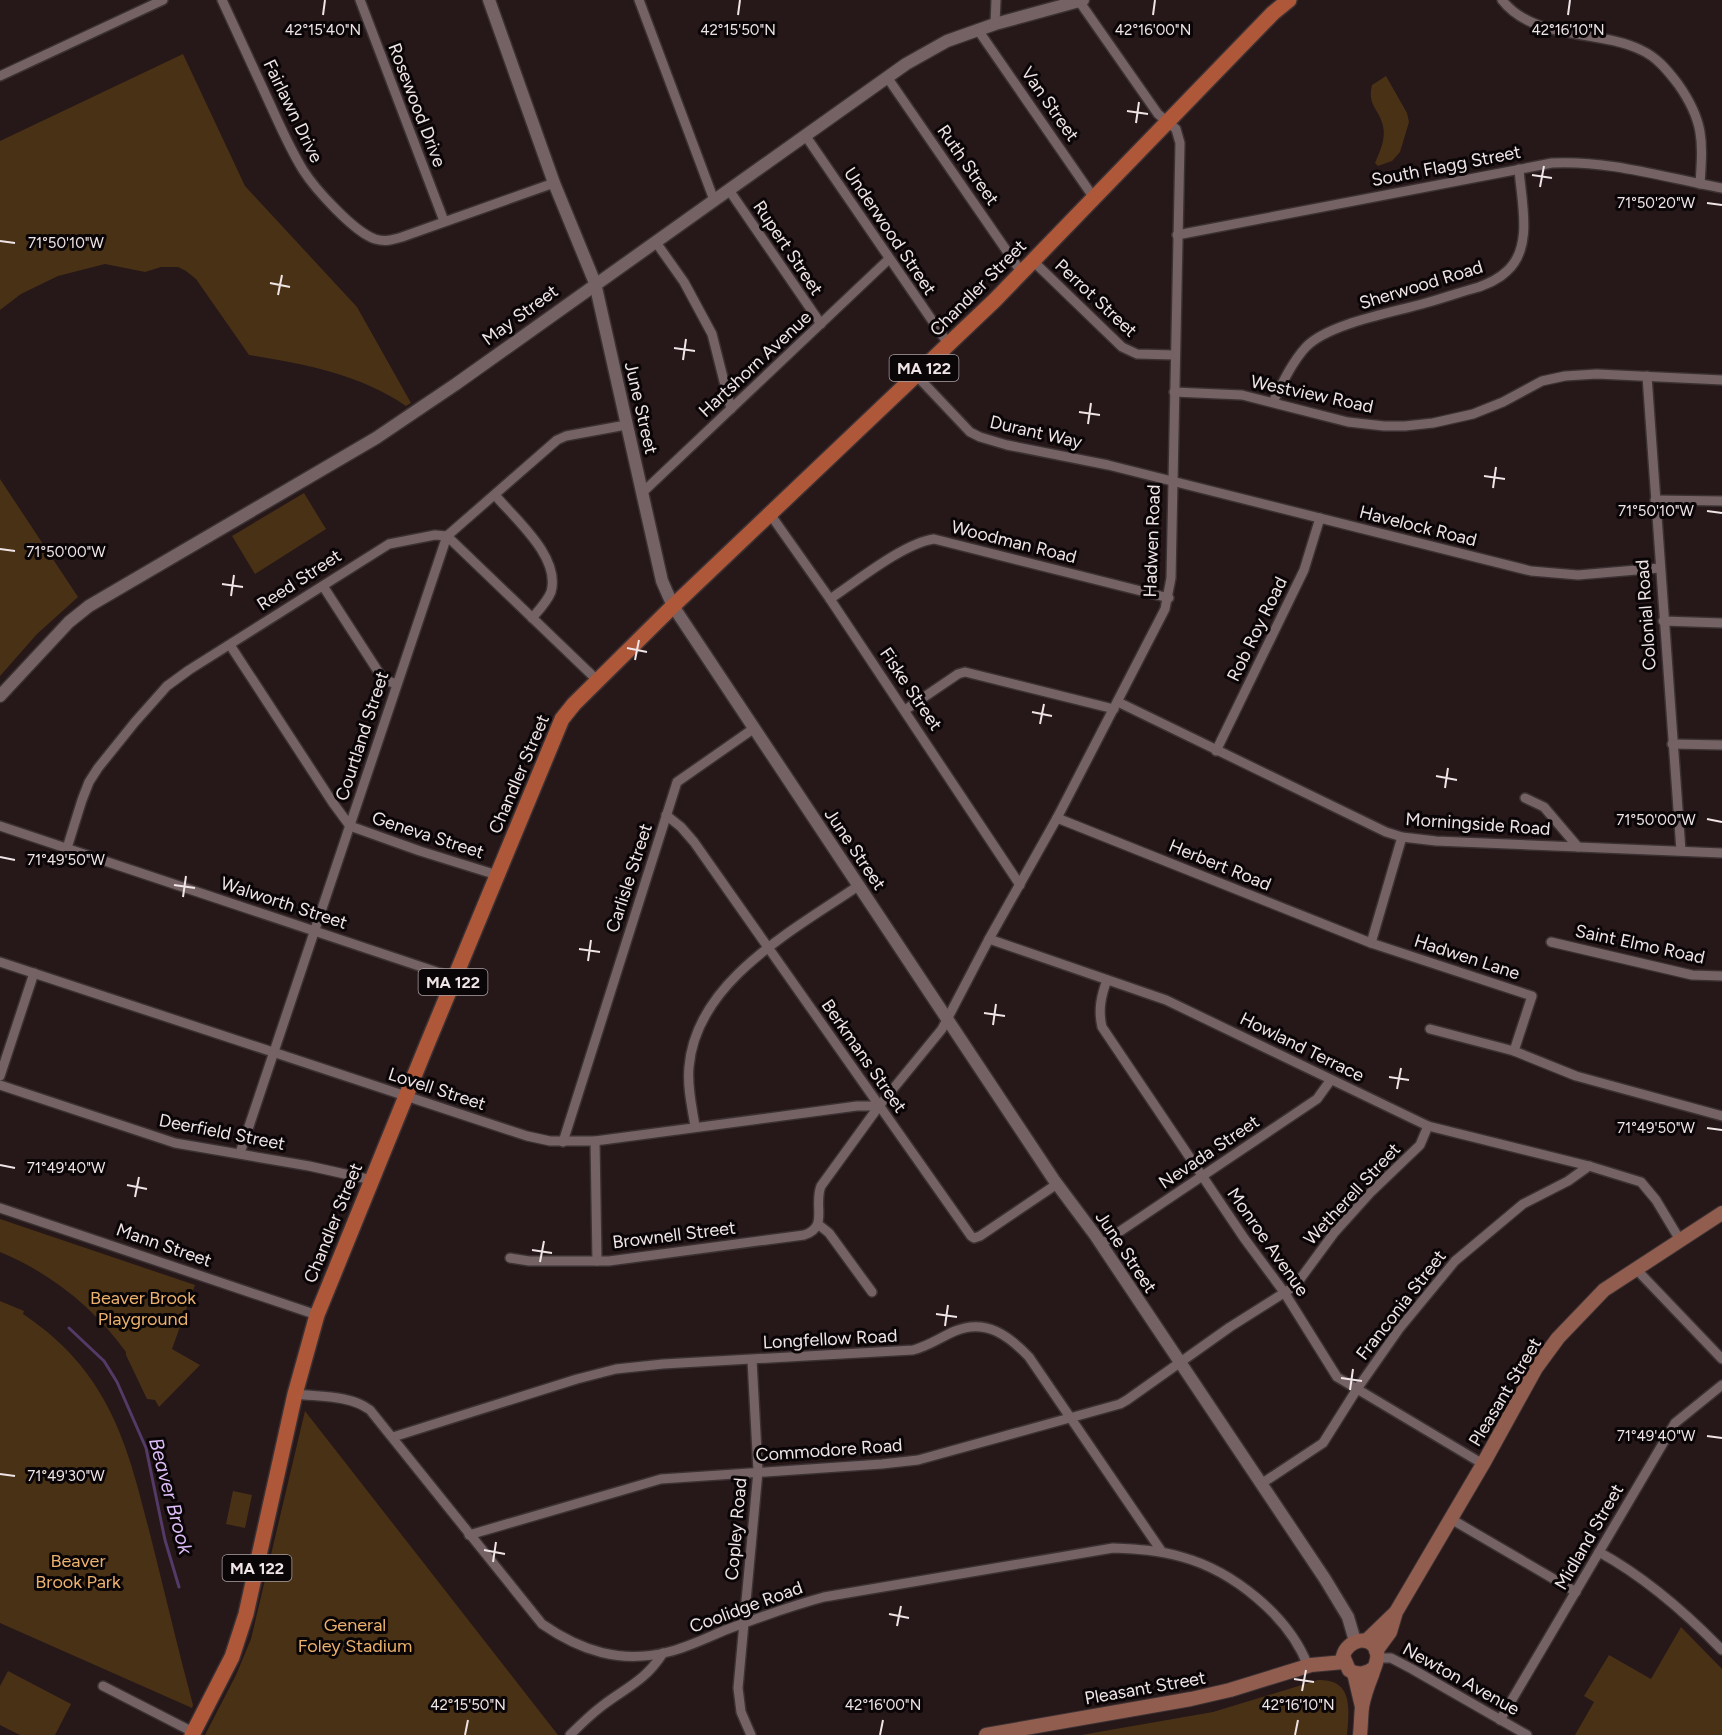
<svg xmlns="http://www.w3.org/2000/svg" width="1722" height="1735" font-family="Figtree,sans-serif">
<style>
.green{fill:#493115}
.lines{fill:none;stroke-linecap:round;stroke-linejoin:round}
.stream{stroke:#543a67;stroke-width:3}
.minor-casing{stroke:#3b3132;stroke-width:12}
.tertiary-casing{stroke:#3b3132;stroke-width:15}
.secondary-casing{stroke:#3b3132;stroke-width:16}
.primary-casing{stroke:#3b3132;stroke-width:18}
.minor{stroke:#746264;stroke-width:9}
.tertiary{stroke:#746264;stroke-width:12}
.secondary{stroke:#915d4e;stroke-width:14}
.primary{stroke:#ae5739;stroke-width:15}
.ticks{fill:none;stroke:#efe4e6;stroke-width:2}
.labels{text-anchor:middle;dominant-baseline:central;stroke-width:6;stroke-linejoin:round;paint-order:stroke}
.shield{fill:#0a0506;stroke:#aaa1a3;stroke-width:1.5}
.shield-label{font-size:16px;font-weight:bold;fill:#efe4e6}
.street-label{font-size:18px;fill:#efe4e6;stroke:#0a0506}
.park-label{font-size:18px;fill:#ecb16d;stroke:#0a0506}
.water-label{font-size:20px;font-style:italic;fill:#ddbcf7;stroke:#0a0506}
.ticks-label{font-size:15px;text-anchor:middle;fill:#efe4e6;stroke:#0a0506;stroke-width:6;stroke-linejoin:round;paint-order:stroke}
</style>
<rect width="100%" height="100%" fill="#261719"/>
<g class="green">
<path d="M183 54 245 186 357 307 411 403 406 406C359 374 304 364 249 355L196 279 186 271 178 267H161L145 272 105 264 58 276 21 294 0 310V141Z"/>
<path d="M1386 76 1407 113 1409 122 1400 152 1392 161 1378 166 1375 163C1380 151 1386 139 1383 126 1379 108 1367 106 1372 85Z"/>
<path d="M0 479 78 597 37 634 0 676Z"/>
<path d="M304 493 326 529 255 574 232 536Z"/>
<path d="M0 1219 195 1285 172 1349 200 1365 159 1407 155 1400 147 1399 126 1355V1352C94 1308 51 1273 0 1252Z"/>
<path d="M0 1301 24 1311 23 1314C114 1375 129 1451 154 1550 167 1602 179 1653 193 1705L192 1708 0 1623Z"/>
<path d="M305 1411 558 1735H205L236 1675 251 1639Z"/>
<path d="M233 1491 252 1495 245 1528 226 1524Z"/>
<path d="M1681 1627 1722 1669V1735H1575L1594 1702 1584 1696 1609 1655 1651 1679Z"/>
<path d="M8 1671 71 1704 55 1735H20L0 1725V1686Z"/>
<path d="M1318 1680C1354 1679 1349 1710 1347 1735H1081L1213 1712Z"/>
</g>
<g class="lines">
<path class="stream" d="M69 1328 104 1361 117 1382 146 1448 165 1540 179 1587"/>
<g class="minor-casing">
<g id="minor">
<path d="M222 0C238 35 254 69 270 104 280 126 290 149 303 170 315 189 354 232 375 239 385 242 392 240 402 237L554 183"/>
<path d="M360 0 444 221"/>
<path d="M639 0 714 200"/>
<path d="M1502 0C1534 41 1598 29 1641 50 1657 57 1668 71 1678 84 1704 121 1703 140 1700 184"/>
<path d="M995 24 996 0"/>
<path d="M978 30 1094 198"/>
<path d="M0 76 163 0"/>
<path d="M887 77 1022 273"/>
<path d="M805 135 949 345"/>
<path d="M729 190 821 324"/>
<path d="M1177 235 1552 163C1610 160 1666 178 1722 188"/>
<path d="M655 241 684 282 712 334 731 409"/>
<path d="M1033 261 1122 347 1137 354 1175 355"/>
<path d="M916 375 970 432 980 437 1007 445 1108 465 1531 571 1578 575 1660 568"/>
<path d="M1647 376 1681 851"/>
<path d="M1174 392 1242 395 1348 422 1384 426H1405L1433 423 1473 414 1503 402 1542 381 1565 376 1597 374 1722 380"/>
<path d="M1273 402C1282 384 1292 362 1306 347 1328 324 1390 313 1422 304 1441 299 1460 292 1479 287 1489 283 1499 279 1507 271 1534 247 1521 200 1519 169"/>
<path d="M643 492 889 259"/>
<path d="M495 495C515 519 561 557 551 592 547 602 539 610 532 618"/>
<path d="M1655 500 1722 501"/>
<path d="M770 514 830 599 1020 885"/>
<path d="M323 586 383 679 396 684"/>
<path d="M830 599C857 581 904 543 934 539L1169 598"/>
<path d="M1663 621 1722 623"/>
<path d="M230 645 333 803 350 826 420 851 497 875"/>
<path d="M1118 702 1386 832 1402 837 1436 841 1722 853"/>
<path d="M905 710 958 674 965 672 1114 709"/>
<path d="M1672 744 1722 745"/>
<path d="M1216 751 1304 570 1320 518"/>
<path d="M1525 798 1544 807 1578 847"/>
<path d="M666 815 681 827 694 842 971 1236 974 1238 980 1236 1057 1184"/>
<path d="M1057 818 1371 943"/>
<path d="M0 826 455 978"/>
<path d="M1402 837 1371 943 1532 996 1514 1051 1576 1076 1722 1116"/>
<path d="M67 848 82 800 89 782 98 768 135 722 167 686 189 670 389 544 435 535 447 536 597 680"/>
<path d="M989 939 1166 1000 1428 1126 1589 1166 1641 1182 1656 1200 1680 1240"/>
<path d="M1551 942 1692 975 1722 976"/>
<path d="M0 962 527 1136 550 1141H595L857 1106H879"/>
<path d="M1107 980C1101 996 1098 1010 1102 1027L1244 1238 1284 1292 1337 1377 1483 1464"/>
<path d="M1430 1029 1514 1051"/>
<path d="M0 1076 34 973"/>
<path d="M0 1085 175 1143 309 1166 372 1180"/>
<path d="M695 1126C692 1107 687 1087 689 1067 696 981 794 930 858 886"/>
<path d="M595 1141 597 1261"/>
<path d="M563 1142 677 782 753 729"/>
<path d="M240 1153 447 536 557 440 566 436 626 425"/>
<path d="M0 1208 317 1315"/>
<path d="M819 1225 829 1233 872 1292"/>
<path d="M1101 1244 1317 1099 1330 1081"/>
<path d="M510 1258 529 1261H609L804 1235C829 1227 813 1206 821 1186L879 1106 942 1029 989 939 1057 818 1165 609 1171 578 1180 143 1176 129 1158 114 1079 1"/>
<path d="M1635 1268 1722 1359"/>
<path d="M295 1394C320 1397 350 1395 370 1410L542 1624C581 1651 621 1664 668 1652 689 1647 708 1637 728 1629 760 1617 791 1606 824 1597L1113 1548C1136 1549 1159 1550 1182 1557 1233 1571 1289 1616 1308 1666"/>
<path d="M393 1437 577 1379 616 1369 663 1364 913 1350C929 1346 941 1337 955 1331 986 1318 1009 1336 1029 1357L1162 1552"/>
<path d="M1261 1484 1323 1443 1357 1389 1399 1329 1455 1261 1523 1204 1568 1181 1589 1166"/>
<path d="M1451 1519 1576 1592"/>
<path d="M469 1535 661 1479 882 1464 918 1460 1120 1404 1127 1400 1230 1327 1295 1286 1334 1233 1370 1193 1420 1145 1428 1126"/>
<path d="M1599 1552C1645 1577 1686 1613 1722 1650"/>
<path d="M1377 1658H1391L1412 1669 1527 1735"/>
<path d="M103 1686 193 1732"/>
<path d="M1500 1720 1675 1423 1722 1385"/>
<path d="M570 1735C580 1725 590 1715 602 1706 627 1687 645 1681 663 1653"/>
<path d="M751 1735 741 1712 738 1688 758 1471 752 1360"/>
</g>
</g>
<g class="tertiary-casing">
<g id="tertiary">
<path d="M489 0 554 183 595 283 662 581 673 606 1054 1180 1095 1235 1325 1579 1348 1617 1355 1641"/>
<path d="M0 696 69 622 89 606 376 438 456 384 906 64 947 41 995 24 1083 0"/>
</g>
</g>
<g class="secondary-casing">
<g id="secondary">
<path d="M1366 1641 1395 1613"/>
<path d="M1376 1651 1390 1632 1396 1612 1483 1464 1536 1368 1558 1338 1604 1290 1722 1213"/>
<path d="M1354 1673 1362 1707"/>
<path d="M986 1735 1191 1699 1230 1690 1311 1665 1344 1662"/>
<path d="M1360 1735C1361 1726 1361 1716 1362 1707 1364 1696 1368 1685 1372 1675 1374 1667 1379 1660 1377 1652 1371 1633 1347 1640 1343 1656L1349 1670C1358 1676 1366 1674 1374 1668"/>
</g>
</g>
<g class="primary-casing">
<path id="primary" d="M192 1735 232 1657 246 1614 295 1394 317 1315 426 1047 562 719 574 704 673 606 995 300 1273 13 1289 0"/>
</g>
<use href="#minor" class="minor"/>
<use href="#tertiary" class="tertiary"/>
<use href="#secondary" class="secondary"/>
<use href="#primary" class="primary"/>
</g>
<path class="ticks" d="M323 15 325 0M738 15 740 0M1153 15 1155 0M1568 15 1570 0M1127 111 1148 114M1136 123 1139 102M1532 175 1552 178M1540 187 1544 166M1707 203 1722 205M0 241 15 243M270 283 290 287M278 295 282 275M674 348 695 351M683 360 686 339M1079 412 1100 415M1088 424 1091 403M1484 476 1505 479M1493 488 1496 467M1707 511 1722 513M0 549 15 551M222 584 243 587M231 596 234 575M627 648 647 652M635 660 639 640M1032 712 1052 716M1040 724 1044 704M1436 776 1457 780M1445 788 1448 768M1707 819 1722 822M0 857 15 860M174 885 195 888M183 897 186 876M579 949 600 952M588 961 591 940M984 1013 1005 1016M993 1025 996 1004M1389 1077 1409 1080M1397 1089 1401 1068M1707 1128 1722 1130M0 1165 15 1168M127 1185 147 1189M135 1197 139 1177M532 1250 552 1253M540 1262 544 1241M936 1314 957 1317M945 1326 948 1305M1341 1378 1362 1381M1350 1390 1353 1369M1707 1436 1722 1438M0 1474 15 1476M484 1550 505 1554M493 1562 496 1542M889 1614 909 1618M897 1626 901 1606M1294 1679 1314 1682M1302 1691 1306 1670M465 1735 468 1720M880 1735 883 1720M1295 1735 1298 1720"/>
<g class="labels">
<g class="shield">
<rect x="889.5" y="355" width="69" height="26" rx="4.5"/>
<rect x="418.5" y="969" width="69" height="26" rx="4.5"/>
<rect x="222.5" y="1555" width="69" height="26" rx="4.5"/>
</g>
<g class="shield-label">
<text x="924" y="368">MA 122</text>
<text x="453" y="982">MA 122</text>
<text x="257" y="1568">MA 122</text>
</g>
<g class="street-label">
<text transform="translate(1050 104) rotate(55)">Van Street</text>
<text transform="translate(417 105) rotate(69)">Rosewood Drive</text>
<text transform="translate(293 111) rotate(64)">Fairlawn Drive</text>
<text transform="translate(968 165) rotate(55)">Ruth Street</text>
<text transform="translate(1446 166) rotate(-11)">South Flagg Street</text>
<text transform="translate(890 231) rotate(56)">Underwood Street</text>
<text transform="translate(788 248) rotate(56)">Rupert Street</text>
<text transform="translate(1421 285) rotate(-17)">Sherwood Road</text>
<text transform="translate(978 288) rotate(-45)">Chandler Street</text>
<text transform="translate(1096 298) rotate(43)">Perrot Street</text>
<text transform="translate(520 315) rotate(-36)">May Street</text>
<text transform="translate(755 364) rotate(-43)">Hartshorn Avenue</text>
<text transform="translate(1312 394) rotate(12)">Westview Road</text>
<text transform="translate(641 408) rotate(77)">June Street</text>
<text transform="translate(1036 432) rotate(13)">Durant Way</text>
<text transform="translate(1418 526) rotate(14)">Havelock Road</text>
<text transform="translate(1152 541) rotate(-88)">Hadwen Road</text>
<text transform="translate(1014 542) rotate(14)">Woodman Road</text>
<text transform="translate(299 580) rotate(-33)">Reed Street</text>
<text transform="translate(1646 615) rotate(-94)">Colonial Road</text>
<text transform="translate(1257 629) rotate(-64)">Rob Roy Road</text>
<text transform="translate(911 689) rotate(56)">Fiske Street</text>
<text transform="translate(362 736) rotate(-72)">Courtland Street</text>
<text transform="translate(519 774) rotate(-67)">Chandler Street</text>
<text transform="translate(1478 824) rotate(4)">Morningside Road</text>
<text transform="translate(428 835) rotate(18)">Geneva Street</text>
<text transform="translate(855 849) rotate(56)">June Street</text>
<text transform="translate(1220 865) rotate(22)">Herbert Road</text>
<text transform="translate(629 878) rotate(-72)">Carlisle Street</text>
<text transform="translate(284 903) rotate(18)">Walworth Street</text>
<text transform="translate(1640 944) rotate(12)">Saint Elmo Road</text>
<text transform="translate(1467 957) rotate(18)">Hadwen Lane</text>
<text transform="translate(1302 1047) rotate(26)">Howland Terrace</text>
<text transform="translate(864 1056) rotate(55)">Berkmans Street</text>
<text transform="translate(437 1089) rotate(18)">Lovell Street</text>
<text transform="translate(222 1132) rotate(11)">Deerfield Street</text>
<text transform="translate(1209 1152) rotate(-34)">Nevada Street</text>
<text transform="translate(1352 1194) rotate(-47)">Wetherell Street</text>
<text transform="translate(333 1223) rotate(-68)">Chandler Street</text>
<text transform="translate(674 1235) rotate(-7)">Brownell Street</text>
<text transform="translate(1268 1242) rotate(55)">Monroe Avenue</text>
<text transform="translate(164 1245) rotate(19)">Mann Street</text>
<text transform="translate(1126 1252) rotate(56)">June Street</text>
<text transform="translate(1401 1305) rotate(-52)">Franconia Street</text>
<text transform="translate(830 1339) rotate(-3)">Longfellow Road</text>
<text transform="translate(1505 1392) rotate(-59)">Pleasant Street</text>
<text transform="translate(829 1450) rotate(-4)">Commodore Road</text>
<text transform="translate(736 1529) rotate(-85)">Copley Road</text>
<text transform="translate(1589 1537) rotate(-60)">Midland Street</text>
<text transform="translate(746 1607) rotate(-20)">Coolidge Road</text>
<text transform="translate(1461 1679) rotate(29)">Newton Avenue</text>
<text transform="translate(1145 1688) rotate(-10)">Pleasant Street</text>
</g>
<g class="park-label">
<text x="143" y="1298">Beaver Brook<tspan x="143" dy="21">Playground</tspan></text>
<text x="78" y="1561">Beaver<tspan x="78" dy="21">Brook Park</tspan></text>
<text x="355" y="1625">General<tspan x="355" dy="21">Foley Stadium</tspan></text>
</g>
<g class="water-label">
<text transform="translate(171 1496) rotate(75)">Beaver Brook</text>
</g>
</g>
<g class="ticks-label">
<text x="323" y="35">42°15'40"N</text>
<text x="738" y="35">42°15'50"N</text>
<text x="1153" y="35">42°16'00"N</text>
<text x="1568" y="35">42°16'10"N</text>
<text x="1656" y="208">71°50'20"W</text>
<text x="66" y="248">71°50'10"W</text>
<text x="1656" y="516">71°50'10"W</text>
<text x="66" y="557">71°50'00"W</text>
<text x="1656" y="825">71°50'00"W</text>
<text x="66" y="865">71°49'50"W</text>
<text x="1656" y="1133">71°49'50"W</text>
<text x="66" y="1173">71°49'40"W</text>
<text x="1656" y="1441">71°49'40"W</text>
<text x="66" y="1481">71°49'30"W</text>
<text x="468" y="1710">42°15'50"N</text>
<text x="883" y="1710">42°16'00"N</text>
<text x="1298" y="1710">42°16'10"N</text>
</g>
</svg>
